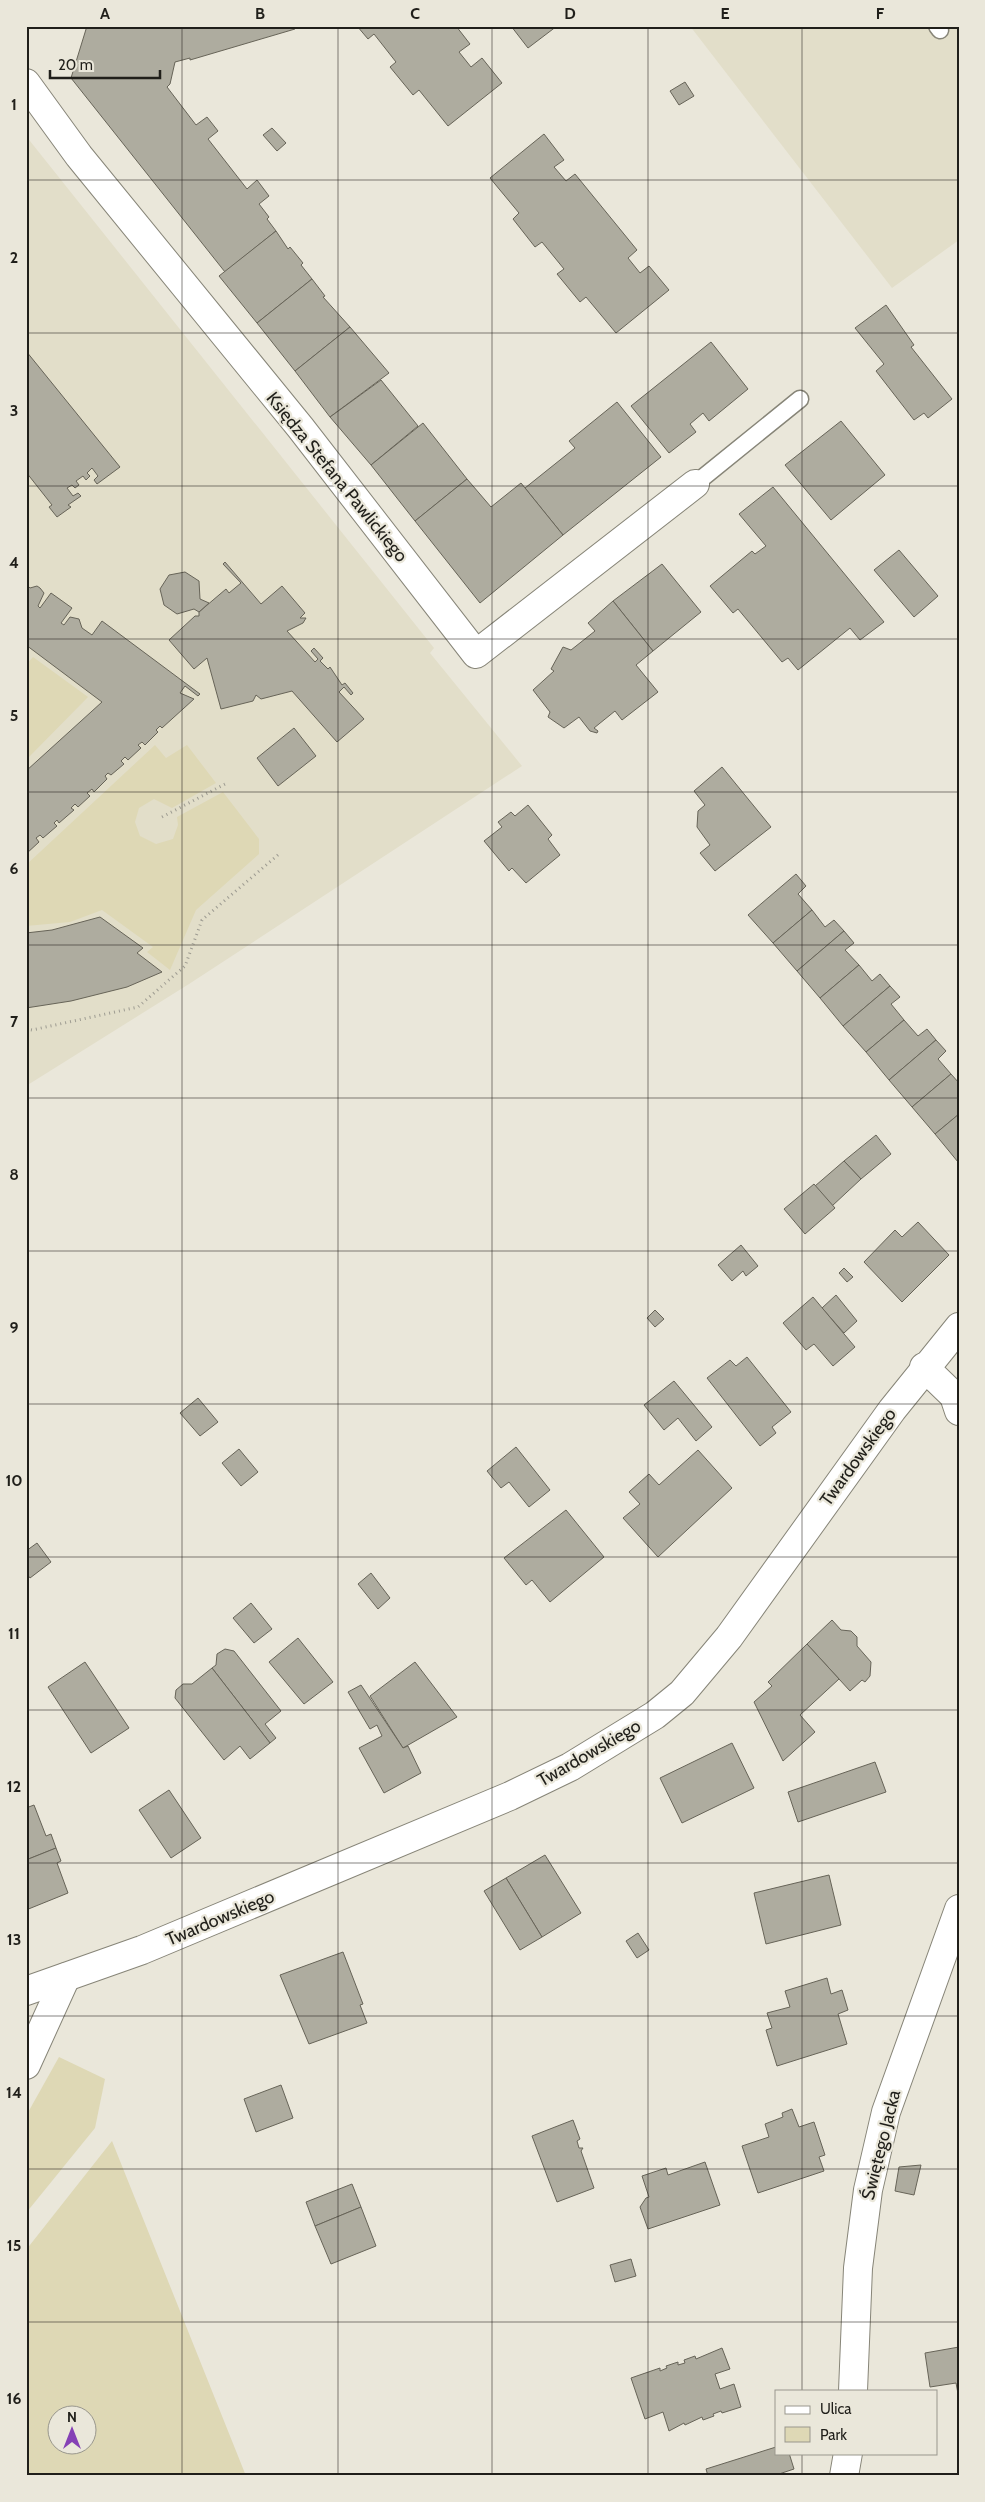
<svg xmlns="http://www.w3.org/2000/svg" width="985" height="2502" font-family="Cabin,sans-serif">
<style>
.built{fill:#e2dec9}
.green{fill:#ded8b5;fill-rule:evenodd}
.building{fill:#aeac9f;stroke:#676458}
.lines{fill:none;stroke-linecap:round;stroke-linejoin:round}
.service-casing{stroke:#878578;stroke-width:19}
.minor-casing{stroke:#878578;stroke-width:30}
.path{stroke:#9e9c92;stroke-width:3;stroke-dasharray:1 4;stroke-linecap:butt}
.service{stroke:#fff;stroke-width:16}
.minor{stroke:#fff;stroke-width:28}
.grid{fill:none;stroke:#201f1a;stroke-width:1;stroke-opacity:0.55}
.labels{text-anchor:middle;dominant-baseline:central;stroke-width:4.5;stroke-linejoin:round;paint-order:stroke}
.street-label{font-size:18px;fill:#201f1a;stroke:#eae7da}
.neatline{fill:none;stroke:#201f1a;stroke-width:2}
.grid-label{font-size:16px;text-anchor:middle;font-weight:bold;fill:#201f1a}
</style>
<rect width="100%" height="100%" fill="#eae7da"/>
<g class="built">
<path d="M690 26H959V240L892 288Z"/>
<path d="M26 136 434 648 430 653 522 766 189 984 26 1086Z"/>
</g>
<g class="green">
<path d="M33 657 88 697 26 760V665Z"/>
<path d="M155 745 166 758 187 745 216 783 172 808 154 799 139 808 135 822 140 836 156 844 173 839 178 825 177 817 223 792 259 839V854L196 910 170 970 147 952 153 947 102 910 70 922 26 926V865Z"/>
<path d="M59 2057 105 2079 95 2128 26 2213V2116Z"/>
<path d="M112 2141 246 2476H26V2250ZM88 2414V2444H58V2414Z"/>
</g>
<g class="building">
<path d="M87 26H293L295 29 190 60V58L175 62 170 84 167 87 196 125 207 117 218 131 208 139 247 189 257 180 269 196 259 204 269 217 267 219 276 231 225 272 71 78Z"/>
<path d="M357 26H456L470 44 459 52 471 67 482 58 502 83 448 126 419 90 413 95 390 67 396 62 374 34 368 39Z"/>
<path d="M511 26H557L528 48Z"/>
<path d="M685 82 694 96 679 105 670 91Z"/>
<path d="M272 128 286 143 277 151 263 135Z"/>
<path d="M544 134 564 160 554 167 566 181 575 174 637 250 628 258 640 273 649 266 669 290 616 333 586 297 580 302 557 274 564 269 542 242 535 247 513 219 519 213 490 178Z"/>
<path d="M276 231 288 249 290 247 303 263 301 265 312 279 257 323 219 276Z"/>
<path d="M312 279 325 296 323 297 350 327 295 371 257 323Z"/>
<path d="M886 305 914 345 911 347 952 399 928 418 924 413 914 420 876 371 884 364 855 328Z"/>
<path d="M350 327 389 373 330 417 295 371Z"/>
<path d="M711 342 748 389 709 421 703 413 690 424 696 432 669 453 631 406Z"/>
<path d="M26 351 120 467 97 484 94 480 98 476 92 468 87 473 90 476 86 480 83 476 76 481 79 485 75 488 72 485 67 488 73 496 78 493 81 496 68 505 71 507 57 517 49 507 52 505 26 472Z"/>
<path d="M381 380 418 426 371 465 330 417Z"/>
<path d="M617 402 661 457 563 535 525 488 575 448 569 441Z"/>
<path d="M841 421 885 475 831 520 785 465Z"/>
<path d="M423 423 467 479 415 521 371 465Z"/>
<path d="M467 479 491 507 521 483 563 535 480 603 415 521Z"/>
<path d="M773 487 884 622 860 640 850 628 798 670 788 658 782 662 738 609 733 613 710 586 752 551 755 554 766 546 739 514Z"/>
<path d="M899 550 938 596 914 617 874 570Z"/>
<path d="M225 562 261 604 282 586 305 613 300 618H306L303 623 287 631 315 662 318 659 311 651 314 648 323 658 320 661 328 669 330 667 342 685 345 683 353 693 351 695 344 687 339 692 364 719 337 742 292 691 261 699 256 695 253 701 221 709 207 658 194 669 169 640 195 616H199V612L226 589 229 593 241 583 223 564Z"/>
<path d="M662 564 701 612 653 651 613 601Z"/>
<path d="M185 572 199 581 200 599 209 603 199 612 194 609 177 614 164 605 160 589 169 575Z"/>
<path d="M26 584 30 588 37 586 40 588 44 593 38 606 40 608 51 593 72 608 61 623 64 625 70 617 79 619 82 628 92 635 102 621 200 694 198 696 185 686 180 693 194 699 162 728 160 726 156 730 158 732 145 745 142 742 138 745 141 748 128 760 125 757 121 761 124 764 111 775 108 773 105 776 107 779 94 792 92 789 87 793 90 796 78 807 75 804 71 808 74 810 59 823 57 820 54 823 57 826 43 838 40 835 36 838 39 842 26 854V771L102 702 26 645Z"/>
<path d="M613 601 653 651 636 665 658 692 622 720 615 711 594 728 598 731 597 733 590 731 579 717 564 728 548 717 550 712 533 690 554 671 551 669 563 647 571 650 595 631 588 623Z"/>
<path d="M294 728 316 756 278 786 257 758Z"/>
<path d="M722 767 771 827 715 871 700 853 710 845 697 827 698 811 705 805 694 791Z"/>
<path d="M528 805 552 835 548 839 560 855 526 883 512 868 509 871 484 841 502 827 498 822 511 812 515 816Z"/>
<path d="M796 874 806 886 798 894 812 910 773 943 748 915Z"/>
<path d="M812 910 825 927 834 920 844 931 797 971 773 943Z"/>
<path d="M100 917 143 948 137 953 162 972 127 987 71 1001 26 1008V933L52 930Z"/>
<path d="M844 931 854 943 845 950 859 965 820 998 797 971Z"/>
<path d="M859 965 872 981 880 974 890 986 843 1026 820 998Z"/>
<path d="M890 986 900 997 891 1004 904 1020 866 1052 843 1026Z"/>
<path d="M904 1020 918 1036 927 1029 936 1040 889 1080 866 1052Z"/>
<path d="M936 1040 946 1051 938 1059 951 1074 912 1107 889 1080Z"/>
<path d="M951 1074 959 1083V1114L935 1134 912 1107Z"/>
<path d="M959 1114V1161L958 1162 935 1134Z"/>
<path d="M876 1135 891 1154 861 1179 844 1161Z"/>
<path d="M844 1161 861 1179 832 1206 815 1186Z"/>
<path d="M814 1184 835 1208 805 1234 784 1209Z"/>
<path d="M918 1222 949 1255 902 1302 864 1262 895 1230 902 1237Z"/>
<path d="M741 1245 758 1266 746 1276 743 1271 732 1281 718 1265Z"/>
<path d="M844 1268 853 1277 847 1282 839 1273Z"/>
<path d="M836 1295 857 1321 844 1333 822 1308Z"/>
<path d="M813 1297 855 1347 833 1366 814 1344 806 1350 783 1323Z"/>
<path d="M655 1310 664 1319 655 1327 647 1318Z"/>
<path d="M747 1357 791 1412 772 1427 776 1433 760 1446 707 1378 730 1360 736 1366Z"/>
<path d="M674 1381 712 1427 696 1441 678 1418 664 1430 644 1405Z"/>
<path d="M198 1398 218 1422 200 1436 180 1413Z"/>
<path d="M516 1447 550 1490 529 1507 509 1482 501 1488 487 1471Z"/>
<path d="M239 1449 258 1472 241 1486 222 1463Z"/>
<path d="M698 1450 732 1488 658 1557 623 1518 640 1504 629 1492 649 1474 659 1485Z"/>
<path d="M566 1510 604 1557 550 1602 532 1580 526 1585 504 1558Z"/>
<path d="M37 1543 51 1562 30 1578 26 1573V1551Z"/>
<path d="M371 1573 390 1598 378 1609 358 1584Z"/>
<path d="M251 1603 272 1629 254 1643 233 1618Z"/>
<path d="M832 1620 841 1630 851 1631 857 1637V1646L871 1662 870 1676 865 1682 862 1680 850 1691 807 1644Z"/>
<path d="M298 1638 333 1682 304 1704 269 1662Z"/>
<path d="M807 1644 839 1679 800 1715 815 1732 783 1761 754 1702 772 1686 768 1682Z"/>
<path d="M225 1649 234 1651 281 1711 265 1724 276 1738 270 1743 212 1668 216 1665 217 1654Z"/>
<path d="M85 1662 129 1728 91 1753 48 1687Z"/>
<path d="M415 1662 457 1717 403 1748 370 1696Z"/>
<path d="M212 1668 270 1743 250 1759 240 1746 224 1760 175 1698 176 1690 183 1684H192Z"/>
<path d="M361 1685 403 1748 408 1746 421 1773 384 1793 359 1748 382 1736 377 1725 370 1729 348 1692Z"/>
<path d="M732 1743 754 1788 682 1823 660 1778Z"/>
<path d="M875 1762 886 1792 798 1822 788 1792Z"/>
<path d="M169 1790 201 1838 171 1858 139 1810Z"/>
<path d="M34 1805 46 1836 51 1834 56 1848 26 1860V1808Z"/>
<path d="M56 1848 61 1861 57 1863 68 1893 26 1910V1860Z"/>
<path d="M545 1855 581 1913 542 1937 506 1878Z"/>
<path d="M829 1875 841 1925 766 1944 754 1893Z"/>
<path d="M506 1878 542 1937 520 1950 484 1891Z"/>
<path d="M638 1933 649 1950 637 1958 626 1941Z"/>
<path d="M343 1952 363 2004 360 2005 367 2023 309 2044 280 1975Z"/>
<path d="M827 1978 831 1994 842 1990 848 2010 838 2014 847 2044 777 2066 766 2030 772 2028 767 2013 790 2007 785 1991Z"/>
<path d="M281 2085 293 2118 256 2132 244 2099Z"/>
<path d="M792 2109 799 2127 814 2122 825 2155 819 2157 824 2171 758 2193 742 2146 769 2137 765 2124 783 2117 782 2113Z"/>
<path d="M573 2120 580 2139 577 2141 579 2148H583L581 2151 594 2188 557 2202 532 2136Z"/>
<path d="M705 2162 720 2205 648 2229 640 2207 646 2198 649 2197 642 2176 666 2168 668 2175Z"/>
<path d="M921 2165 914 2195 895 2191 899 2167Z"/>
<path d="M352 2184 361 2207 315 2226 306 2202Z"/>
<path d="M361 2207 376 2246 331 2264 315 2226Z"/>
<path d="M631 2259 636 2276 615 2282 610 2265Z"/>
<path d="M959 2347V2399L956 2383 930 2387 925 2353Z"/>
<path d="M722 2348 730 2369 715 2374 720 2389 734 2384 741 2407 722 2413 721 2411 713 2414 714 2416 703 2420 702 2417 685 2425 684 2423 669 2431 663 2412 645 2419 631 2378 660 2368V2371L667 2368 666 2366 678 2362V2365L685 2363 684 2360 695 2356 696 2359Z"/>
<path d="M776 2447V2453H789L794 2469 773 2476H708L706 2469Z"/>
</g>
<g class="lines">
<g class="service-casing">
<g id="service">
<path d="M937 26 940 30"/>
<path d="M695 484 800 399"/>
</g>
</g>
<g class="minor-casing">
<g id="minor">
<path d="M26 83 79 156 300 427 476 654 695 484"/>
<path d="M924 1367 954 1396 959 1411"/>
<path d="M26 1991 142 1950 510 1796 570 1767 655 1715 682 1693 729 1637 892 1410 959 1327"/>
<path d="M26 2065 66 1977"/>
<path d="M853 2391 858 2268 868 2190 886 2112 959 1909"/>
<path d="M844 2476 848 2453"/>
</g>
</g>
<g class="path">
<path d="M26 652 29 648"/>
<path d="M162 817 227 783"/>
<path d="M26 1029 32 1030 138 1007 185 966 202 920 279 854"/>
</g>
<use href="#service" class="service"/>
<use href="#minor" class="minor"/>
</g>
<path class="grid" d="M182 26V2476M338 26V2476M492 26V2476M648 26V2476M802 26V2391M26 180H959M26 333H959M26 486H959M26 639H959M26 792H959M26 945H959M26 1098H959M26 1251H959M26 1404H959M26 1557H959M26 1710H959M26 1863H959M26 2016H959M26 2169H959M26 2322H959M802 2453V2476"/>
<g class="labels">
<g class="street-label">
<text transform="translate(337 477) rotate(51)">Księdza Stefana Pawlickiego</text>
<text transform="translate(858 1457) rotate(-54)">Twardowskiego</text>
<text transform="translate(589 1753) rotate(-30)">Twardowskiego</text>
<text transform="translate(220 1918) rotate(-23)">Twardowskiego</text>
<text transform="translate(881 2145) rotate(-76)">Świętego Jacka</text>
</g>
</g>
<rect width="985" height="2502" fill="none" stroke="#eae7da" stroke-width="55"/>
<rect x="775" y="2390" width="162" height="65" fill="#eae7da" stroke="#99978d"/>
<rect x="785" y="2406" width="25" height="8" fill="#ffffff" stroke="#99978d"/>
<text x="820" y="2414" font-size="15" fill="#201f1a">Ulica</text>
<rect x="785" y="2427" width="25" height="15" fill="#ded8b5" stroke="#99978d"/>
<text x="820" y="2440" font-size="15" fill="#201f1a">Park</text>
<g transform="translate(72 2430)"><circle r="24" fill="#eae7da" stroke="#99978d"/>
<path d="M0-4L9 19L0 12L-9 19Z" fill="#8541b5"/>
<text y="-8" font-size="14" font-weight="bold" text-anchor="middle" fill="#201f1a">N</text>
</g>
<path d="M50 70v8h110v-8" fill="none" stroke="#201f1a" stroke-width="2.5"/>
<text x="58" y="70" font-size="15" fill="#201f1a" stroke="#eae7da" stroke-width="4" paint-order="stroke">20 m</text>
<rect x="28" y="28" width="930" height="2446" class="neatline"/>
<g class="grid-label">
<text x="105" y="19">A</text>
<text x="260" y="19">B</text>
<text x="415" y="19">C</text>
<text x="570" y="19">D</text>
<text x="725" y="19">E</text>
<text x="880" y="19">F</text>
<text x="14" y="110">1</text>
<text x="14" y="263">2</text>
<text x="14" y="416">3</text>
<text x="14" y="568">4</text>
<text x="14" y="721">5</text>
<text x="14" y="874">6</text>
<text x="14" y="1027">7</text>
<text x="14" y="1180">8</text>
<text x="14" y="1333">9</text>
<text x="14" y="1486">10</text>
<text x="14" y="1639">11</text>
<text x="14" y="1792">12</text>
<text x="14" y="1945">13</text>
<text x="14" y="2098">14</text>
<text x="14" y="2251">15</text>
<text x="14" y="2404">16</text>
</g>
</svg>
